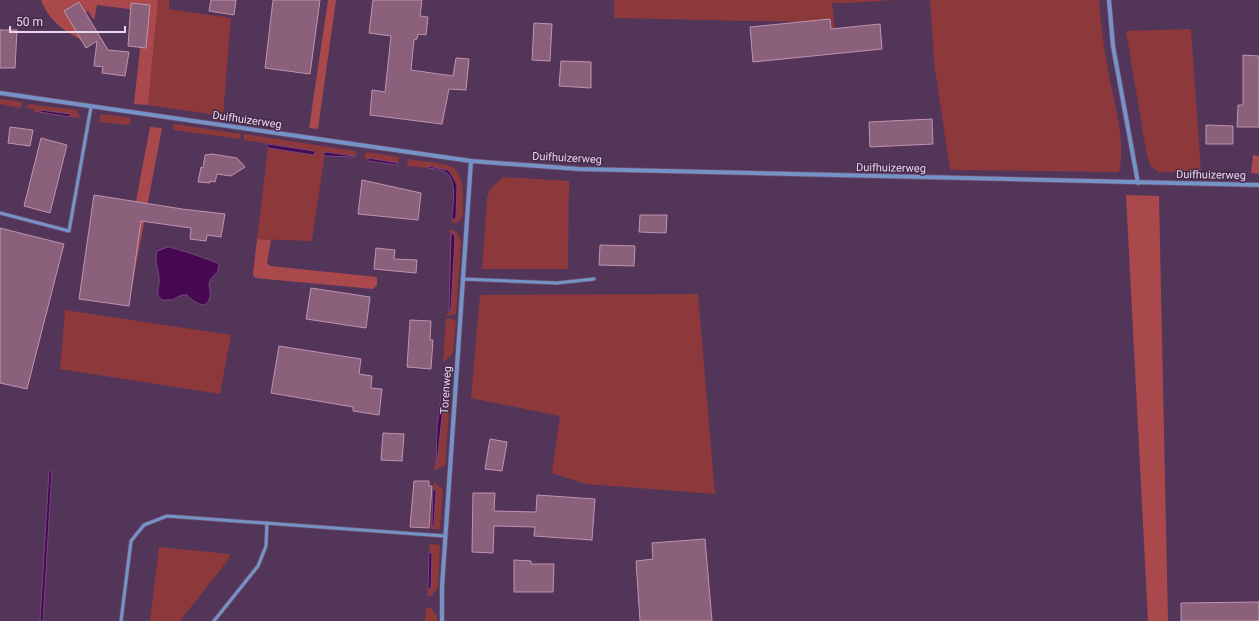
<svg xmlns="http://www.w3.org/2000/svg" width="1259" height="621" font-family="Roboto,sans-serif">
<style>
.green{fill:#8d393c}
.forest{fill:#a9494c}
.water{fill:#460951;stroke:#774780}
.building{fill:#8b607b;stroke:#c193b0}
.lines{fill:none;stroke-linecap:round;stroke-linejoin:round}
.service-casing{stroke:#6d5273;stroke-width:4.5}
.minor-casing{stroke:#6d5273;stroke-width:5.5}
.service{stroke:#7593c6;stroke-width:3}
.minor{stroke:#7593c6;stroke-width:4}
.labels{text-anchor:middle;dominant-baseline:central;stroke-width:3;stroke-linejoin:round;paint-order:stroke}
.street-label{font-size:11px;fill:#e9d7ec;stroke:#472b4d}
</style>
<rect width="100%" height="100%" fill="#523558"/>
<g class="green">
<path d="M158 0H169V9L231 18 223 116 148 105Z"/>
<path d="M614 0H893L850 3H832L836 41 805 22 614 18Z"/>
<path d="M930 0H1099C1101 26 1104 50 1109 76 1115 107 1126 140 1119 172L950 170 934 62Z"/>
<path d="M1191 29 1201 172H1158L1150 165 1146 150 1126 31Z"/>
<path d="M0 99 22 102 21 108 0 104Z"/>
<path d="M28 104 77 110 80 118 34 112V109L27 108Z"/>
<path d="M101 114 131 118 129 125 99 122Z"/>
<path d="M174 124 241 134 240 139 173 130Z"/>
<path d="M244 134 355 151 357 156 325 152 312 241 257 239 268 148 314 155 315 151 244 140Z"/>
<path d="M366 152 399 157 398 163 368 158 367 159 364 158Z"/>
<path d="M408 159C460 166 464 161 463 216L458 222 452 223V219L453 220 456 217 457 185 455 180 448 170 407 166Z"/>
<path d="M503 177 569 181 568 269H482L487 198 490 189Z"/>
<path d="M450 230 456 231 461 241 456 314 446 316 449 312Z"/>
<path d="M698 294 715 494 586 484 552 473 560 416 471 398 480 295Z"/>
<path d="M65 310 231 335 220 394 60 369Z"/>
<path d="M446 318 456 320 453 354 443 362Z"/>
<path d="M442 389 450 399 445 465 440 468 434 470 444 399 443 396H441Z"/>
<path d="M434 481 443 490 440 529H430L435 489 433 490Z"/>
<path d="M430 544 440 545 438 588 432 595 427 596 431 552H429Z"/>
<path d="M159 547 230 554 228 560 180 621H150Z"/>
<path d="M426 607 431 608 437 616V621H425Z"/>
</g>
<g class="forest">
<path d="M41 0H158L148 105 134 104 144 11 97 5 94 20 88 11 71 22 83 41C63 30 50 22 41 0Z"/>
<path d="M328 0H336L318 129 309 128Z"/>
<path d="M150 127 162 128 129 302 117 301Z"/>
<path d="M1253 155 1259 156V174L1251 173Z"/>
<path d="M1126 195 1159 196 1168 621H1148Z"/>
<path d="M257 239 271 240 267 263 270 266 377 277V285L373 289 255 278 253 274Z"/>
</g>
<g class="water">
<path d="M41 110 70 114V117L40 112Z"/>
<path d="M268 144 314 151 315 153 314 155 269 148 267 147Z"/>
<path d="M325 152 354 156V157L326 156 323 155Z"/>
<path d="M368 158 398 163V165L368 161Z"/>
<path d="M428 166 448 170 453 177 457 185 456 217 454 220 452 219C452 206 459 179 444 171 440 169 433 169 428 168Z"/>
<path d="M451 233 454 234 455 238 451 309 449 312Z"/>
<path d="M168 247C173 247 217 262 219 264L218 271C215 275 210 278 209 284 209 288 211 292 210 296 207 313 193 301 187 295H182L172 300H162L158 296C157 290 160 285 159 280 159 267 154 265 157 251Z"/>
<path d="M441 396H443L444 398 437 463 436 464 437 427Z"/>
<path d="M52 470 43 621H40L49 471Z"/>
<path d="M435 489 436 491 434 526 432 527 433 490Z"/>
<path d="M429 552 432 554 431 588 428 590Z"/>
</g>
<g class="building">
<path d="M211 0H236L234 15 209 11Z"/>
<path d="M273 0H320L310 74 265 68Z"/>
<path d="M373 0H422L420 16 428 17 426 35 418 34 417 39 414 40 411 70 453 76 456 58 469 59 466 90 449 89 442 124 370 115 372 90 385 92 391 36 369 33Z"/>
<path d="M79 2 108 50 129 52 125 76 102 73 103 67 94 66 97 41 86 48 64 11Z"/>
<path d="M131 3 150 5 146 48 128 46Z"/>
<path d="M830 19 831 29 880 24 882 49 753 62 750 27Z"/>
<path d="M534 23 552 24 550 61 532 60Z"/>
<path d="M0 30H17L15 68H0Z"/>
<path d="M1243 55 1259 56V127H1237L1238 105H1243Z"/>
<path d="M561 61 591 62V88L559 86Z"/>
<path d="M932 119 933 144 870 147 869 122Z"/>
<path d="M1206 125 1233 126V144H1206Z"/>
<path d="M10 127 33 130 30 146 8 143Z"/>
<path d="M41 138 67 145 50 213 24 206Z"/>
<path d="M212 154 237 158 245 167 231 176 217 174 215 182 210 181V183L198 182 201 167 203 168 205 155Z"/>
<path d="M362 180 421 193 418 220 358 214Z"/>
<path d="M94 195 182 209 225 214 221 237 207 235 206 241 190 239 191 228 141 221 129 306 79 299Z"/>
<path d="M640 215H667L666 233 639 232Z"/>
<path d="M0 228 64 244 27 389 0 383Z"/>
<path d="M600 245 635 246 634 266 599 265Z"/>
<path d="M376 248 395 250 394 259 417 260 416 273 374 269Z"/>
<path d="M311 288 370 297 366 328 306 319Z"/>
<path d="M410 320 431 321 430 340H433L431 369 407 367Z"/>
<path d="M279 346 361 359 359 374 372 376 371 388 382 389 379 415 353 411V407L271 393Z"/>
<path d="M383 433 404 434 402 461 381 460Z"/>
<path d="M490 439 507 442 502 471 485 469Z"/>
<path d="M414 481H429V486H432L429 528 410 527Z"/>
<path d="M473 493H495L494 511 536 512 537 495 595 499 592 540 534 536 535 527 494 526 493 553 472 552Z"/>
<path d="M705 539 712 621H640L636 561 653 559 652 543Z"/>
<path d="M514 560 531 561V564H554L553 592H514Z"/>
<path d="M1259 602V621H1181V603Z"/>
</g>
<g class="lines">
<g class="service-casing">
<g id="service">
<path d="M0 213 69 231 91 107"/>
<path d="M463 279 557 283 594 279"/>
<path d="M121 621 131 541 144 525 167 516 445 536"/>
<path d="M214 621 258 566 266 546 267 523"/>
</g>
</g>
<g class="minor-casing">
<g id="minor">
<path d="M1109 0 1113 46 1138 183"/>
<path d="M0 93 471 161 579 169 1259 185"/>
<path d="M442 621V587L471 161"/>
</g>
</g>
<use href="#service" class="service"/>
<use href="#minor" class="minor"/>
</g>
<g class="labels">
<g class="street-label">
<text transform="translate(247 120) rotate(8)">Duifhuizerweg</text>
<text transform="translate(567 158) rotate(3)">Duifhuizerweg</text>
<text transform="translate(891 168) rotate(1)">Duifhuizerweg</text>
<text transform="translate(1211 175) rotate(1)">Duifhuizerweg</text>
<text transform="translate(446 390) rotate(-86)">Torenweg</text>
</g>
</g>
<path d="M10 26v6h115v-6" fill="none" stroke="#e9d7ec" stroke-width="2"/>
<text x="16" y="26" font-size="12" fill="#e9d7ec" stroke="#472b4d" stroke-width="3" paint-order="stroke">50 m</text>
</svg>
